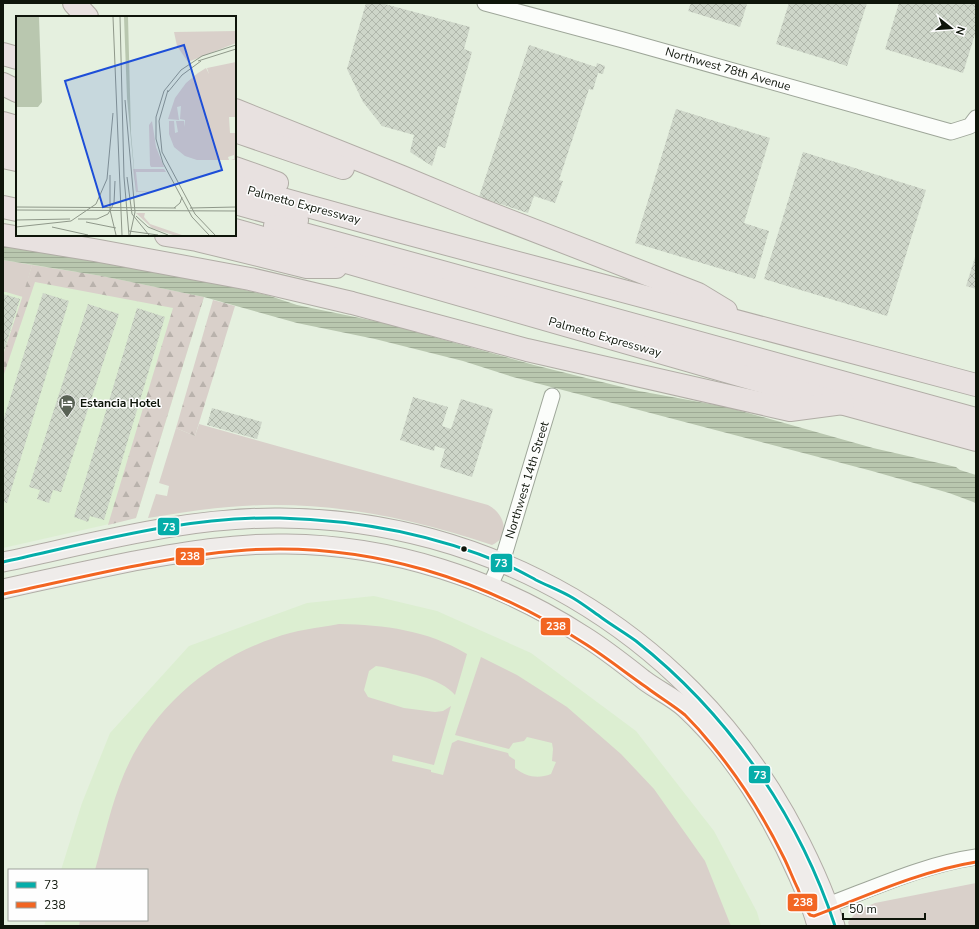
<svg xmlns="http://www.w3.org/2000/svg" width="979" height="929" font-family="'Nunito Sans',sans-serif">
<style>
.built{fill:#dceed1}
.green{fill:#d9d0ca}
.forest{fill:url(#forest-firs)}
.water{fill:url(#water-rules)}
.building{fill:url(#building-cross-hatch)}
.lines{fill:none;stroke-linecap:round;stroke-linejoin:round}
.minor-casing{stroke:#9ea699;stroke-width:17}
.major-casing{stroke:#b1ada6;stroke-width:21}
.highway-casing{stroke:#b1ada6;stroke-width:24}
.minor{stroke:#fbfdfa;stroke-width:15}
.major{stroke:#efecea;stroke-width:19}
.highway{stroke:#e8e1e0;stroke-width:22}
.bus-1-casing{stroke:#fefefe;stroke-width:6}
.bus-2-casing{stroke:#fefefe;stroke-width:6}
.bus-1{stroke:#05ada9;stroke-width:3}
.bus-2{stroke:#f26522;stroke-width:3}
.bus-dot{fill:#0e150a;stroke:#fefefe;stroke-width:1.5}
.labels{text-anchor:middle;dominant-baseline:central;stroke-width:3;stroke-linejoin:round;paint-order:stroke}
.street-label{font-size:12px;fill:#0e150a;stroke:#fefefe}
.poi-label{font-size:12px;font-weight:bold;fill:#0e150a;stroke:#fefefe;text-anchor:start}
.inset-road{fill:none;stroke:#8f988a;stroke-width:1}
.view{fill:#1d4ed8;fill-opacity:0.15;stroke:#1d4ed8;stroke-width:2}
.inset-edge{fill:none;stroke:#0e150a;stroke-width:2}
.line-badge{stroke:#fefefe;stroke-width:1.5}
.badge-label{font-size:11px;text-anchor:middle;font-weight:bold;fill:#fff}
</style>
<defs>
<pattern id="forest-firs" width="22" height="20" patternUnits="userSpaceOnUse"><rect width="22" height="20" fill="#d9d0ca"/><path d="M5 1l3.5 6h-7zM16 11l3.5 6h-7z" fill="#b9b2ac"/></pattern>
<pattern id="water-rules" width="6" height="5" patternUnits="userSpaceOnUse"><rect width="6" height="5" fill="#b9c7af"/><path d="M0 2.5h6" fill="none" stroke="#9eaa95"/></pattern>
<pattern id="building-cross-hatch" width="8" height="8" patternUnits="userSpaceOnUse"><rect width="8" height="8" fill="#ced6c9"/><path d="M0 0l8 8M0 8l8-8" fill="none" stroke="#b0b7ab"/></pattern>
</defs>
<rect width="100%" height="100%" fill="#e5f0df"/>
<g class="built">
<path d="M3 260 102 276 204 297 136 518 3 548Z"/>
<path d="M374 596 437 611 531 653 636 731 714 831 757 912 761 926H44L46 920H147V870H61L82 803 110 733 189 646 307 603Z"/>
</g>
<g class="green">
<path d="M3 260 32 265 23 297 6 292H3Z"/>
<path d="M199 424 488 505C504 513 512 536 492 545 406 516 321 499 229 507 202 509 175 514 148 518L156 494 167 496 169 486 159 483 176 428 195 436Z"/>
<path d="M339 624C385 625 427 630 467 654L455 695C440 677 406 673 383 667L376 666 369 671 364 690 368 697 404 708 435 712 443 711 451 706 434 765 393 755 392 761 431 770V772L443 775 452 743 458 740 508 753 509 756 515 760V768C526 777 538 779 551 774L556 762 552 761 553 749 552 743 527 737 524 741 513 743 509 749 455 735 481 657 517 675 567 707 621 754 654 789 705 861 731 926H79L80 920H147V870H95C104 838 111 805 124 774 151 710 208 660 274 638 295 630 318 628 339 624Z"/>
<path d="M976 883V926H849L848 922 858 910 875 903Z"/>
</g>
<g class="forest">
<path d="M32 265 102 276 204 297 136 518 108 525 173 308 35 282 3 377V355L22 298Z"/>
<path d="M213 300 235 306 195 436 176 428Z"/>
</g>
<path class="water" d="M3 239 220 284 267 295 297 305 384 323 534 365 614 385 639 391 727 407 873 448 956 467 960 470 976 475V503L949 493 872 471 513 377 463 361 375 339 297 323 204 297 102 276 3 260Z"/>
<g class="building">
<path d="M366 3H381L470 27 464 49 472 52 445 148 438 146 432 166 410 152 414 135 382 126 363 102 347 69Z"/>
<path d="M691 3H744L747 4 740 27 688 11Z"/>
<path d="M789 3H867L847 66 776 44Z"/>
<path d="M899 3H976V31L963 73 885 49Z"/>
<path d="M529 45 596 67 597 63 605 66 603 74 598 73 593 90 589 89 559 180 563 181 555 203 534 196 528 213 479 197Z"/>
<path d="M676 109 770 138 744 223 769 231 755 279 635 243Z"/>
<path d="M803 152 926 190 887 316 764 279Z"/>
<path d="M976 254V289L966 286Z"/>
<path d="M43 293 69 301 7 503 3 502V421Z"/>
<path d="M3 294 20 299 3 354Z"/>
<path d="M88 304 119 314 61 492 53 490 49 503 37 499 40 490 29 487Z"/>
<path d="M137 308 165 317 104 520 90 516 88 522 74 517Z"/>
<path d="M413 397 448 407 442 426 451 429 461 399 493 409 472 477 440 467 445 449 435 446 434 451 400 440Z"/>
<path d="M212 408 262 422 257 439 207 425Z"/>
</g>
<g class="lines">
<g class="minor-casing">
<g id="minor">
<path d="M485 3 623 40 951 132 970 126 976 118"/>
<path d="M490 586 505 552 552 396"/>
<path d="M828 905C876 887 926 864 976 857"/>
</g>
</g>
<g class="major-casing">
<g id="major">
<path d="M3 562C94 543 186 517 280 518 489 519 682 631 785 814 805 850 823 887 835 926"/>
<path d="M3 589C47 579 90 570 134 561 184 552 234 543 286 544 392 545 496 579 584 636 605 649 625 665 644 680 657 690 673 697 685 708 733 752 772 816 798 875 805 891 813 909 817 926"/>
</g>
</g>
<g class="highway-casing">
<g id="highway">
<path d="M74 3 87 17"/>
<path d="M3 54 17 58"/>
<path d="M3 84 17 91"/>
<path d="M235 110 402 177 479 209 698 294 726 311"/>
<path d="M3 123 17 127"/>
<path d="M235 131 343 168"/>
<path d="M3 141 17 145"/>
<path d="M3 157 17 160"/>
<path d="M235 168 277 183"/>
<path d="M235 186 398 231 976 385"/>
<path d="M235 203 297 220"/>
<path d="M3 207 17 210"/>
<path d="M275 226 976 419"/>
<path d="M235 230 767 383 976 440"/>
<path d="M3 235 94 250 250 279 352 303 527 350 790 410 843 403"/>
<path d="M166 235 197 240 307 267H336"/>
</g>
</g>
<use href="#minor" class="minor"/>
<use href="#major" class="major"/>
<use href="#highway" class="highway"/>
<g class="bus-1-casing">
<path id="bus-1" d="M3 562C94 542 186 516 280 518 356 520 433 534 504 564 515 568 525 574 536 580 548 586 561 591 573 598 583 604 592 611 602 618 613 626 625 633 636 641 728 714 798 814 835 926"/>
</g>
<g class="bus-2-casing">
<path id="bus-2" d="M4 594C84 577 165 556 247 550 369 542 485 579 587 645 607 658 626 673 646 687 659 697 673 705 685 715 694 724 703 734 711 744 740 779 764 817 784 858 789 868 793 879 798 889 801 898 804 908 810 915L814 916C866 896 920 871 976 862"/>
</g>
<use href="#bus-1" class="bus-1"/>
<use href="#bus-2" class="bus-2"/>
</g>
<defs>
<g id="hotel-pin" transform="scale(0.9)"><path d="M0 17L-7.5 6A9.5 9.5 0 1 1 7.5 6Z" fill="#596255" stroke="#fefefe"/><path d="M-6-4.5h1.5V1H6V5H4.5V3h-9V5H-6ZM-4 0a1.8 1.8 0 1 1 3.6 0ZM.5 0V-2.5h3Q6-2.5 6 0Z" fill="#fff"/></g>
</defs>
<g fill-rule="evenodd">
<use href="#hotel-pin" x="67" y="403"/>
</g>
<circle class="bus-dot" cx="464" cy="549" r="3.5"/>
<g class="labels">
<g class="street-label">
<text transform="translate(728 69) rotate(16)">Northwest 78th Avenue</text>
<text transform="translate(304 205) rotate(15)">Palmetto Expressway</text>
<text transform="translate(605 337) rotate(16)">Palmetto Expressway</text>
<text transform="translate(527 480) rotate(-73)">Northwest 14th Street</text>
</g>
<g class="poi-label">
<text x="80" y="403">Estancia Hotel</text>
</g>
</g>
<g transform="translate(16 16)">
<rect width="220" height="220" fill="#e5f0df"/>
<path d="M220 15V27L172 46 161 30 158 16ZM220 46V101H213L214 117H220V144H215L218 143V139L212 141 213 144H181L169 140 158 131 153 118V105H158L159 117 162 116 160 105H168L169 111V104L164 103 165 90 161 91 163 104 152 103 159 82 170 67 182 57 190 52 193 58 191 52ZM136 105 140 131 148 151H135L134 149 133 109ZM120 197H129L128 201 134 208 166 219H157L136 212Z" fill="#d9d0ca"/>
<path d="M117 153H148L150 156H120L122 175 138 176H120Z" fill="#d9d0ca"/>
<path d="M0 1H23L26 86 22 91H0ZM108 1H112L115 117 121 186 111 82Z" fill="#b9c7af"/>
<path class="inset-road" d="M97 1 106 219M104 1 108 161 113 219M182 45 220 33M152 74 143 105 146 136 179 198 199 219M152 76 166 59 185 45M109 84 119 196 114 219M94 159V194L100 219M111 161 116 198 133 219M0 191 160 192M158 192 164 187 166 181M174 192 220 191M0 194 220 195M120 200 132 211 152 219M62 203H81L92 198 98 187 99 165M0 204 54 203M70 206 100 212M0 211 55 205 80 188 91 163 97 97M36 211 72 219M113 215 142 219M193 219 176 201 147 147 140 123V101L148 75 165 54 186 40 220 29"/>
<path class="view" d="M168 29 206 154 87 191 49 65Z"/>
<rect width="220" height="220" class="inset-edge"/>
</g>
<g class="line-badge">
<rect x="157" y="517" width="23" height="19" rx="4" fill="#05ada9"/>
<rect x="175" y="547" width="30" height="19" rx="4" fill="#f26522"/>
<rect x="490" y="553" width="23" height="20" rx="4" fill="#05ada9"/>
<rect x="540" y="617" width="31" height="19" rx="4" fill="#f26522"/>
<rect x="748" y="765" width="23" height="19" rx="4" fill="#05ada9"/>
<rect x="787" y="893" width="31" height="19" rx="4" fill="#f26522"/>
</g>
<g class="badge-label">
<text x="169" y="531">73</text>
<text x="190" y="560">238</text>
<text x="501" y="567">73</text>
<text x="556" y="630">238</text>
<text x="760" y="779">73</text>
<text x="803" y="906">238</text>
</g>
<rect width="979" height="929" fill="none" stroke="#0e150a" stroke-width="8"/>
<rect x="8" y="869" width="140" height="52" fill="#fefefe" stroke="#9ea19c"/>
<rect x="16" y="882" width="20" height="6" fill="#05ada9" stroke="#9ea19c"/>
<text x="44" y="889" font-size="12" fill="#0e150a">73</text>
<rect x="16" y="902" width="20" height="6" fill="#f26522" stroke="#9ea19c"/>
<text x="44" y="909" font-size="12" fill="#0e150a">238</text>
<g transform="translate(951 28) rotate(107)" stroke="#fefefe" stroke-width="3" paint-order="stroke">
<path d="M0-3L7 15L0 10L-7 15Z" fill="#0e150a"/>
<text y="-6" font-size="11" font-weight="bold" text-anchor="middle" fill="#0e150a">N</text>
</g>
<path d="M843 913v6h82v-6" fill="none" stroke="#0e150a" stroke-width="2"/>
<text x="849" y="913" font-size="12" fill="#0e150a" stroke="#fefefe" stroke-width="3" paint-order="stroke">50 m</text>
</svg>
